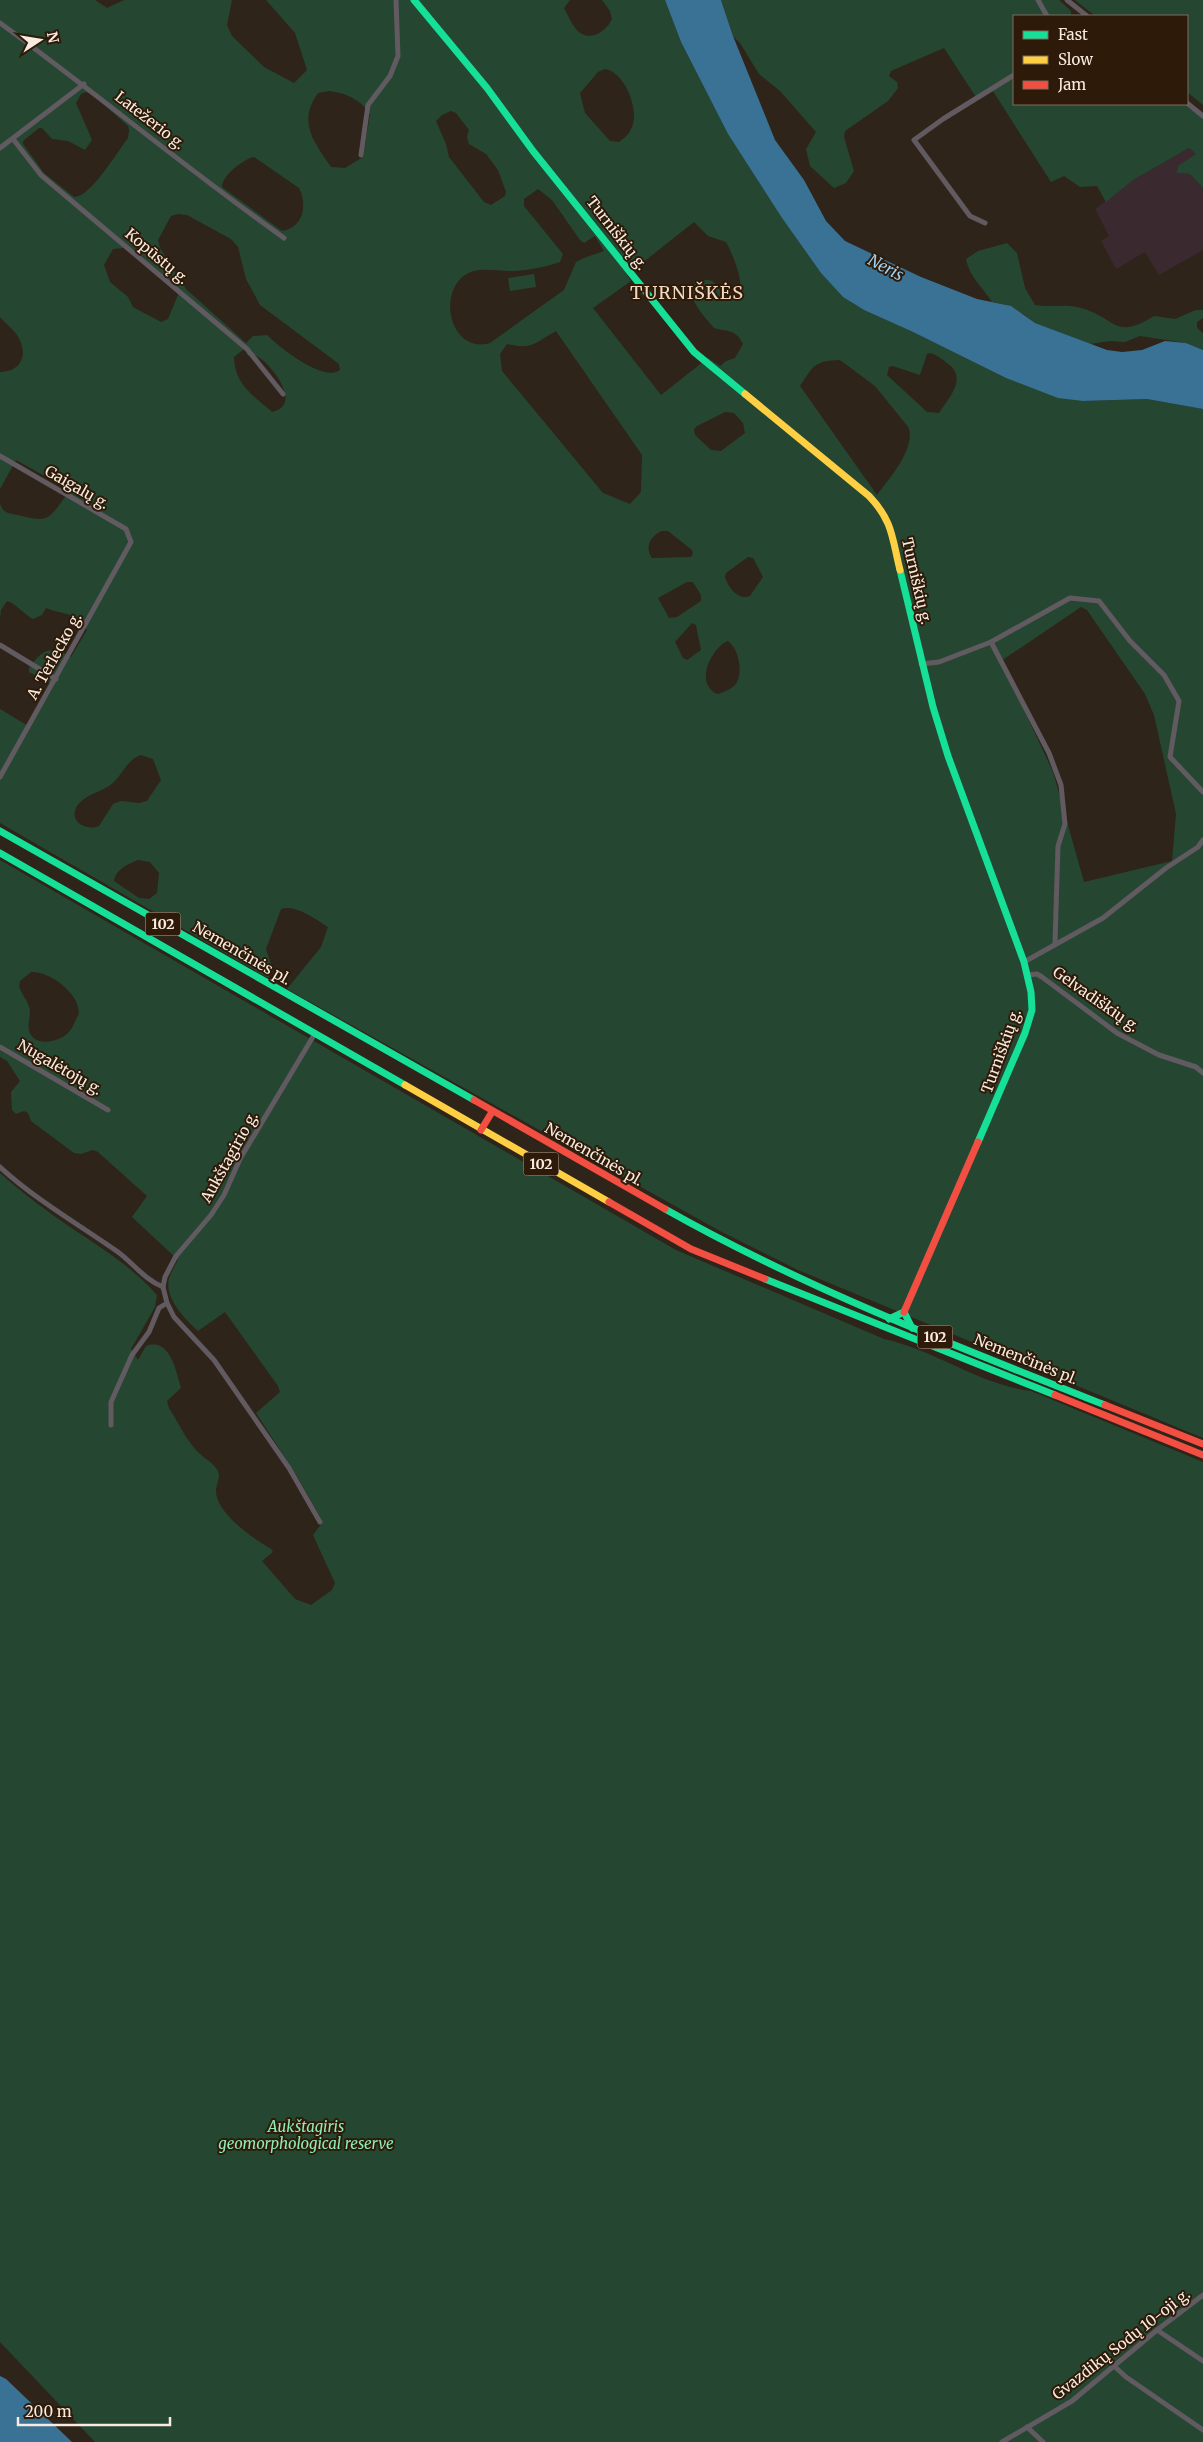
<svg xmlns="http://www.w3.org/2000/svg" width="1203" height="2442" font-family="Merriweather,serif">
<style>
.industrial{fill:#3a292f}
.green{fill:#254732;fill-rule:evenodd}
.water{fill:#3a7296}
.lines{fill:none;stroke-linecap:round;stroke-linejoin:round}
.street{stroke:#615a61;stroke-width:5}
.fast{stroke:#16e098;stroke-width:7}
.slow{stroke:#ffcf43;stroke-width:7}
.jam{stroke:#f24e42;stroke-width:7}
.labels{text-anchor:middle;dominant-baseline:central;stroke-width:4;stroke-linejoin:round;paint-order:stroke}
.shield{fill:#2d1a08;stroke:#bcac9f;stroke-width:1}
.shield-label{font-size:14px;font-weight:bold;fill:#f9ebe0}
.street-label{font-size:15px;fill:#f9ebe0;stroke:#2d1a08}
.park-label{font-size:15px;font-style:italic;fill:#8dedb6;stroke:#2d1a08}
.water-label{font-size:16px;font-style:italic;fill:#9ed1f4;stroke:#2d1a08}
.quarter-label{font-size:18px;letter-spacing:1px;fill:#f3d8c1;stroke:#2d1a08}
</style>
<rect width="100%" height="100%" fill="#2f2419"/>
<path class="industrial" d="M1189 148 1196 154 1178 173 1190 174 1203 188V250L1159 275 1145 252 1116 269 1101 241 1109 236 1095 209 1133 180Z"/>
<g class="green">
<path d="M0 0H95L107 8 124 0H232L227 25 232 36 264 67 294 83 307 70 295 33 266 0H570L564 8C568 15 571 23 576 29 587 43 606 33 612 19L610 11 602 0H665L681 42 728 134 782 218 821 273 843 297 864 310 913 332 1006 378 1083 401 1147 399 1203 409V1438L798 1270 718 1230 287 989 321 947 328 927C315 919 296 904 281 909L266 949 273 970 268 978 0 823V709L30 727 54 685 29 672V668C43 649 49 645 71 657L87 630C72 610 66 616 46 608L42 615 33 619C25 615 15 603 7 601L1 610 0 619V504L3 510 8 513C50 522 45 525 70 490L16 460 0 489V372C22 372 29 353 17 335 13 329 5 323 0 317ZM605 69C624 72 638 106 633 124 631 132 626 137 619 142L610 141 585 113 580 93 598 72ZM329 91C346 93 360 99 370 114L363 157 345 168 331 167C314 142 297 122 318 93ZM86 92 93 95 128 126 129 130 128 138C118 151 90 198 74 197L44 173 23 144V141L39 128H42L52 139 68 141 85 150 92 140 76 103 81 94ZM451 111 456 113 469 130 467 137 469 144 486 154 498 170 506 192 505 196 491 205 484 202 449 157 446 144 436 121 442 115ZM254 157 299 188C308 205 303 228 282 231L222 187C222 175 244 159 254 157ZM538 189 552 200 580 240 584 243 595 236 604 251 584 258 576 262 564 290 490 343C456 353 440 308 457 283 471 263 495 272 515 271 529 270 546 267 560 262L563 254 524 206V199ZM178 214 187 215 231 239 238 247 246 279 260 305 339 364 340 370C324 383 279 347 267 335L253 336 246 343 186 289 160 248 158 240 171 216ZM694 222 708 236 726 242C733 255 745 283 739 297L732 300C723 297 720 287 712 281 708 279 702 280 697 282 680 292 706 318 714 328 728 332 736 329 743 344L735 358 726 361 720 366 708 358 661 395 593 308 631 281 627 275ZM124 248 180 290 168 319 161 322 133 307 128 297 110 282 104 265 113 249ZM556 331 642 455 641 492 630 504 603 493 502 371 500 354 507 344C533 350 534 343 556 331ZM244 349 248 356C251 356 254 355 256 356 266 358 306 405 272 412 252 394 235 385 234 357ZM930 353C937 355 942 359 947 363 968 378 950 396 939 413L927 412 887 375 889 367 893 366 920 375 927 354ZM840 360 875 386 909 428C915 450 889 479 877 495L800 386C814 365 814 361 840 360ZM725 412 734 413 743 423 745 433 721 451 711 450 695 435 694 429 697 426ZM662 531H668L692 550 693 554 691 557 652 558C644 547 651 535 662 531ZM748 557 753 558 763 577 750 596C738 601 728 587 725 577L726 573ZM687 582H693L701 595V601L677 617 669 618 658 598ZM1081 607 1087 610 1145 694 1154 715 1176 814 1172 861 1084 882 1053 772 1001 661ZM692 623 696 625 701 650 687 660 683 658 675 642ZM728 641C738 648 743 670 737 682 734 688 723 693 717 694 693 683 713 646 728 641ZM141 755 153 759 161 780 147 801 139 803 121 801 113 804 99 826C88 831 69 823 76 808 83 794 104 792 114 782 123 773 128 759 141 755ZM138 860 150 862 159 873 157 893 149 899 139 898 114 881C116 869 128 864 138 860Z"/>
<path d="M721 0H1059L1071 11V16H1014V104H1184L1203 118V188L1190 174 1177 173 1178 166 1196 154 1189 148 1133 180 1106 202 1097 186 1080 187 1064 176 1051 182 991 88 976 97 944 48 891 71 889 76 897 82 898 88 888 101 845 131 844 137 854 171 846 183 834 188 810 166 806 149 816 132 780 91 759 74 740 43 733 36Z"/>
<path d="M1075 0H1203V105L1187 92V16H1095Z"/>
<path d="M1007 243 1017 253 1025 288 1035 305C1050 308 1065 303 1081 308 1117 318 1114 341 1154 316L1175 319 1196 310H1203V318L1197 322V328L1203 333V350L1186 343 1140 336 1125 342 1110 341 1090 344 1035 323 1023 314 1003 304 992 302C983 288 969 276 966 259L978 251Z"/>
<path d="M534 274 536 287 510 291 508 278Z"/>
<path d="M0 860 676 1250 884 1339C935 1350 980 1385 1031 1391L1203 1462V2442H95L0 2342V1173C22 1193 48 1212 73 1229 103 1249 132 1267 157 1295L155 1307 131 1349 138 1360 146 1346C170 1337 176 1371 181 1388L167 1401 169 1408C178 1422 185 1438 196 1450 202 1457 211 1461 216 1468 222 1476 217 1482 216 1489 214 1512 254 1539 271 1549L273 1552 262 1561 295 1599 311 1605 332 1590 335 1583 313 1535 322 1523V1520L297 1476 256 1413 280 1392 278 1386 225 1312 198 1331C185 1319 164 1298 169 1278 171 1272 175 1266 178 1260L132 1217 147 1196 98 1152 93 1150 81 1154 74 1153 31 1121 28 1113 24 1111 16 1114 12 1110 11 1092 20 1081 7 1061 0 1057ZM31 972C50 971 79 993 79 1013 76 1019 73 1028 68 1033 58 1043 32 1047 29 1030 27 1022 32 1015 29 1007 27 999 21 994 19 986L20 981Z"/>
</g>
<g class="water">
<path d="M665 0H721L733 36 775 140 804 180 826 221 845 241 921 277 977 299 1011 306 1035 323 1107 350 1122 352 1142 350 1165 341 1186 343 1203 350V409L1147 399 1083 401 1058 398 1006 378 913 332 864 310 843 297 821 273 782 218 728 134 681 42Z"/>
<path d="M0 2376 6 2379 72 2442H0Z"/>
</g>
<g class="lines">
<g class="street">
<path d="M1038 0 1047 16"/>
<path d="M1067 0 1087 16"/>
<path d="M0 23C96 93 187 169 284 238"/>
<path d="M1187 103 1203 116"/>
<path d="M13 139 41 175 247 349 283 394"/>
<path d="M0 148 84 84"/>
<path d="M361 155 368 105 390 76 398 56 396 0"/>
<path d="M985 223 970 216 914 140 943 119 1014 75"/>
<path d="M0 456 126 529 131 542 0 777"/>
<path d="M991 642 1049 753 1061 785 1065 824 1058 846 1055 943"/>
<path d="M0 645 56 679"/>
<path d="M921 664 939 662 991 642 1070 598 1099 601 1130 641 1164 675 1179 701 1170 757 1203 792"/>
<path d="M1024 962 1103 918 1166 868 1198 847 1203 840"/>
<path d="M1028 975 1037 974 1042 977 1117 1033 1159 1055 1196 1067 1203 1073"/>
<path d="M314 1035 240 1159 224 1195 211 1215 176 1256 165 1277 163 1287 167 1303 174 1317 214 1360 289 1468 320 1522"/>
<path d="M0 1047 108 1110"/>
<path d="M0 1167C36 1200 78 1224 118 1252 133 1263 145 1280 163 1287"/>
<path d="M111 1425V1402L132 1355 149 1332 159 1308 167 1303"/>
<path d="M1157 2330 1203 2361"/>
<path d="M1114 2366 1126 2377 1203 2430"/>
<path d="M1027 2427 1043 2442"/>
<path d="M1002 2442 1072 2401 1157 2330 1203 2295"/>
</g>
<g class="fast">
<path d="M414 0 487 88 533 151 694 352 745 394"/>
<path d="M900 570 933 707 948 756 1024 962 1031 992 1032 1010 1025 1033 978 1142"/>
<path d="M0 831 474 1100"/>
<path d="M0 853 405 1085"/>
<path d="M665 1209C805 1288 955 1346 1105 1405"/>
<path d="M765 1279 1055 1395"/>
<path d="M889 1319 904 1312 912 1328"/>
</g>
<g class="slow">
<path d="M745 394 869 496C893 521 892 538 900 570"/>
<path d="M405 1085 609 1202"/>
</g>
<g class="jam">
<path d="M474 1100 665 1209"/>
<path d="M481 1130 492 1112"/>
<path d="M609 1202 691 1249 765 1279"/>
<path d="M904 1312 978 1142"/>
<path d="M1055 1395 1203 1455"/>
<path d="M1105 1405 1203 1444"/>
</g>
</g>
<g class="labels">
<g class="shield">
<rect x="145.5" y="912.5" width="35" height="23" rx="4"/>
<rect x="523.5" y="1152.5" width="35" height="23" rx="4"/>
<rect x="917.5" y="1325.5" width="35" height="23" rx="4"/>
</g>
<g class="shield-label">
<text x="163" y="924">102</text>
<text x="541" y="1164">102</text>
<text x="935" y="1337">102</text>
</g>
<g class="street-label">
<text transform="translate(150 120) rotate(38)">Latežerio g.</text>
<text transform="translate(617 233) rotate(52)">Turniškių g.</text>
<text transform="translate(157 256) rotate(40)">Kopūstų g.</text>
<text transform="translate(77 487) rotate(30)">Gaigalų g.</text>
<text transform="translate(917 581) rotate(77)">Turniškių g.</text>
<text transform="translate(54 656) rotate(-61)">A. Terlecko g.</text>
<text transform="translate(242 953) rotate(30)">Nemenčinės pl.</text>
<text transform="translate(1096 999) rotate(35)">Gelvadiškių g.</text>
<text transform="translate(1001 1051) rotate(-70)">Turniškių g.</text>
<text transform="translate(60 1067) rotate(30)">Nugalėtojų g.</text>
<text transform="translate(594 1154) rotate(30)">Nemenčinės pl.</text>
<text transform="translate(229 1157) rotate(-61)">Aukštagirio g.</text>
<text transform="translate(1026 1359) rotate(22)">Nemenčinės pl.</text>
<text transform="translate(1121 2344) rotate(-38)">Gvazdikų Sodų 10-oji g.</text>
</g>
<g class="park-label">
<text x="306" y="2126">Aukštagiris<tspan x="306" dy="17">geomorphological reserve</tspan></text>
</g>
<g class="water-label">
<text transform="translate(886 267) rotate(28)">Neris</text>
</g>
<g class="quarter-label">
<text x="687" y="292">TURNIŠKĖS</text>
</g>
</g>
<rect x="1013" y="15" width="175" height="90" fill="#2d1a08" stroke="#7f6e5e"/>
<rect x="1023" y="31" width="25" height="8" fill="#16e098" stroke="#7f6e5e"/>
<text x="1058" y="40" font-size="15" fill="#f9ebe0">Fast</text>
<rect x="1023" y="56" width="25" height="8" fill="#ffcf43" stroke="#7f6e5e"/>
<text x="1058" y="65" font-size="15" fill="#f9ebe0">Slow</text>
<rect x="1023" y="81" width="25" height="8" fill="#f24e42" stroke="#7f6e5e"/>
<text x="1058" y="90" font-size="15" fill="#f9ebe0">Jam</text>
<g transform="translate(40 40) rotate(78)" stroke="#2d1a08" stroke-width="4" paint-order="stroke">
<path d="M0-4L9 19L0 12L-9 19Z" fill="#f9ebe0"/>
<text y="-8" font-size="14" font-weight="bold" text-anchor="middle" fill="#f9ebe0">N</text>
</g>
<path d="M18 2417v8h152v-8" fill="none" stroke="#f9ebe0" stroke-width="2.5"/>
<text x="25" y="2417" font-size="15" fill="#f9ebe0" stroke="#2d1a08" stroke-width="4" paint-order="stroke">200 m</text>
</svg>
